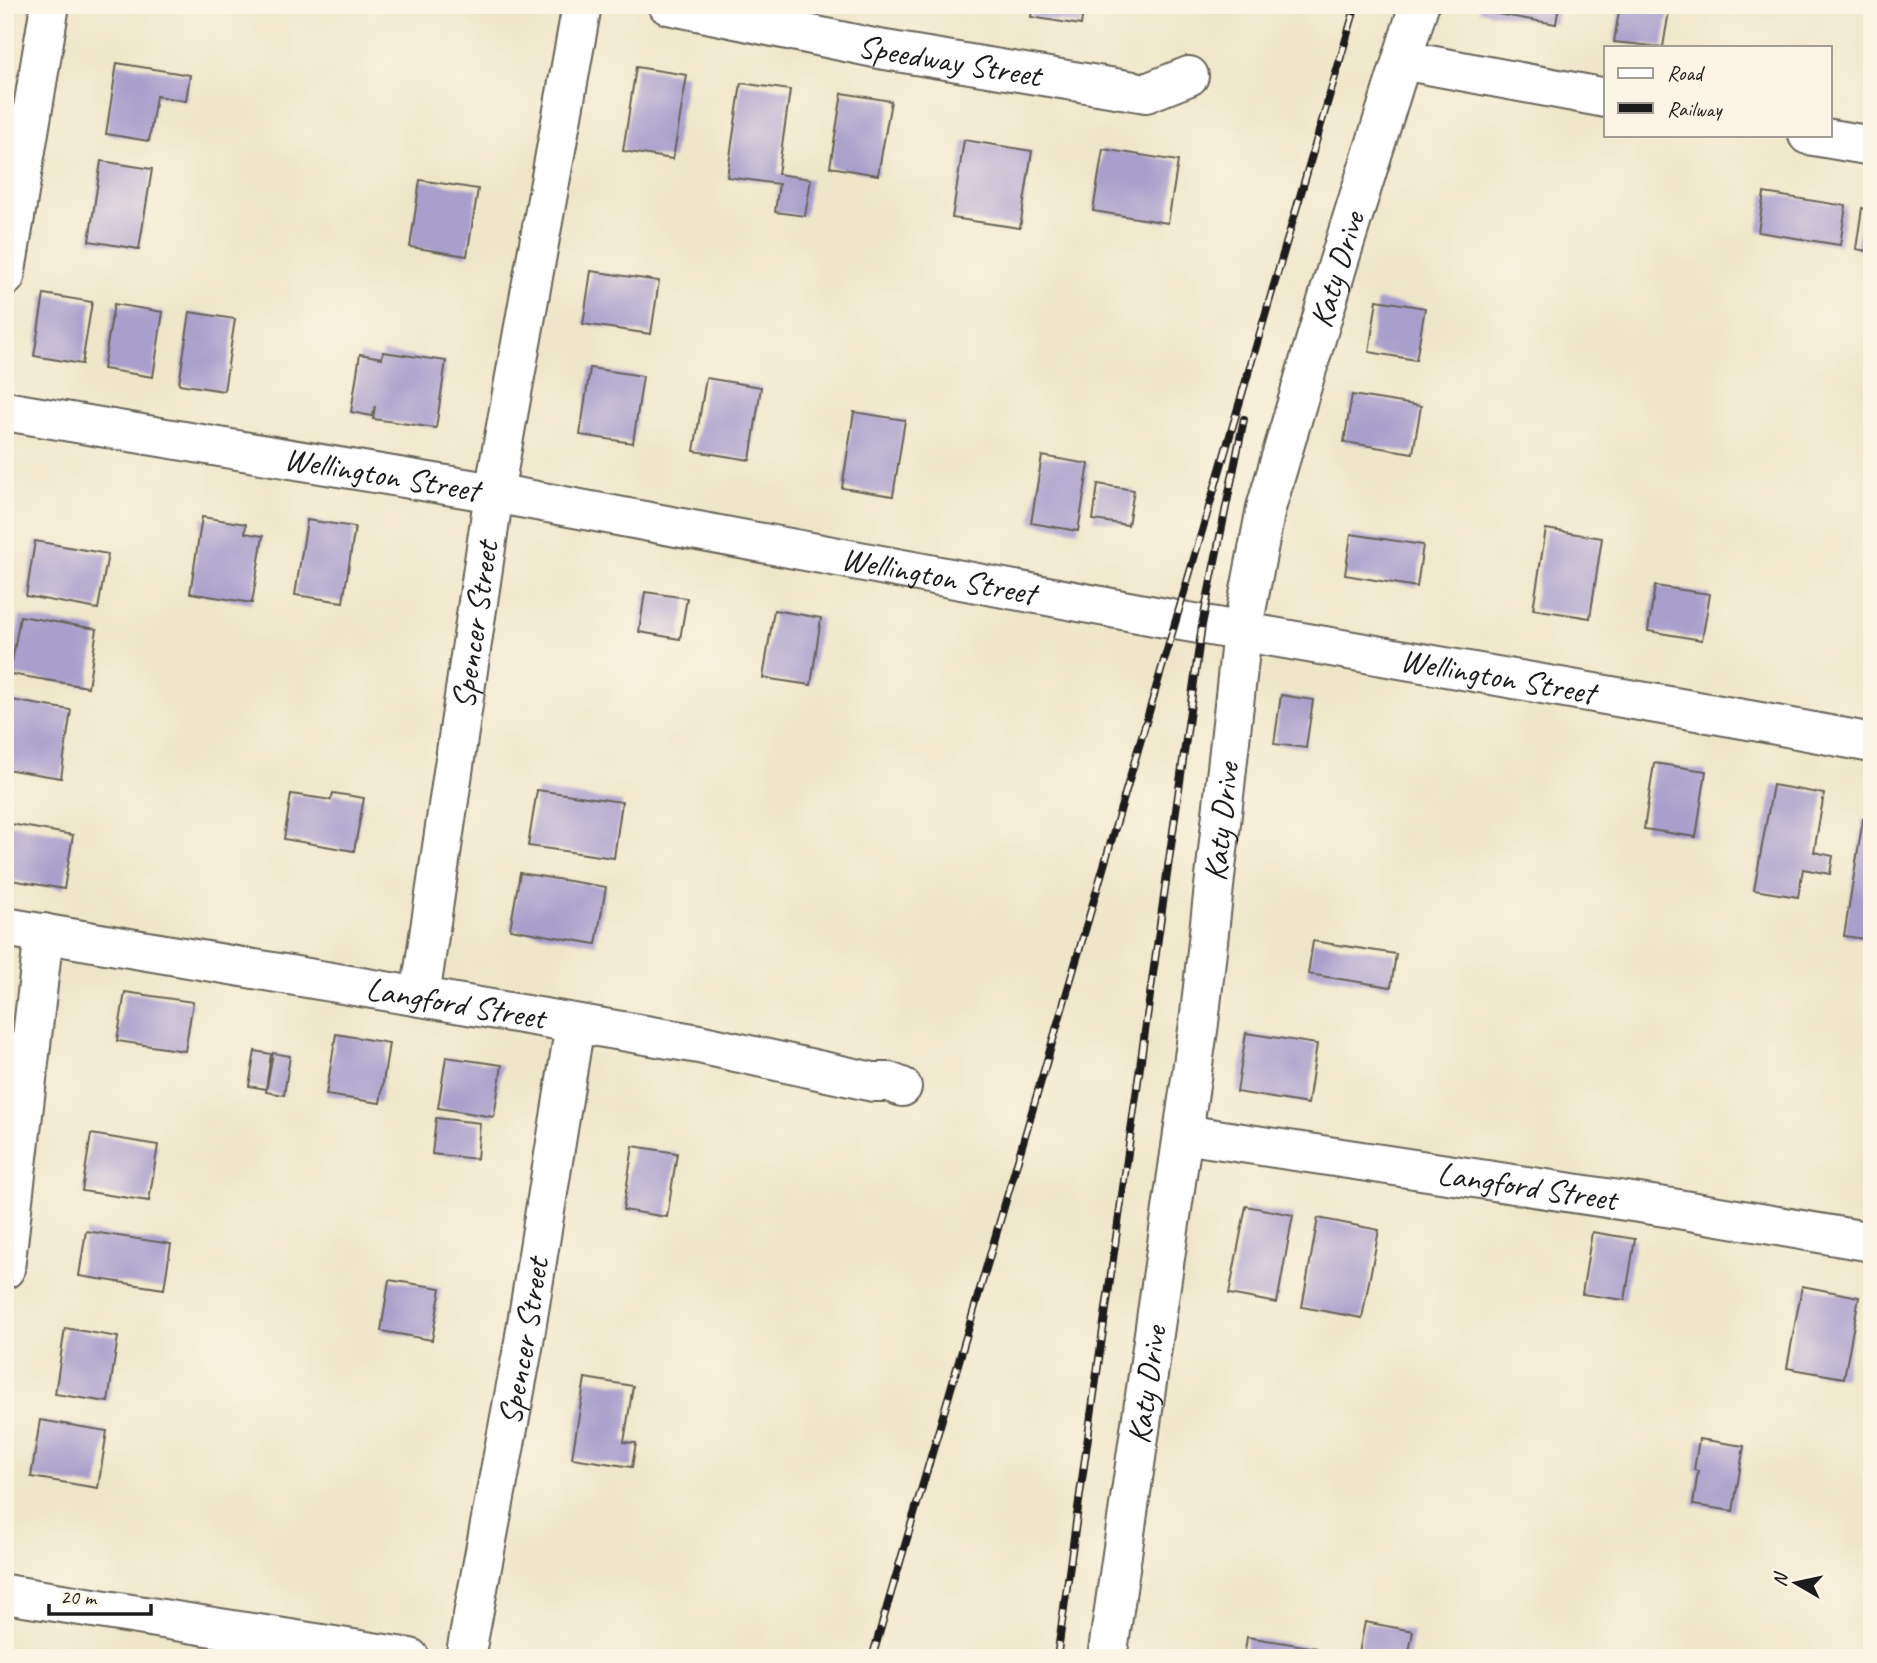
<svg xmlns="http://www.w3.org/2000/svg" width="1877" height="1663" font-family="Caveat,sans-serif">
<style>
.building{fill:#a89fcc}
.lines{fill:none;stroke-linecap:round;stroke-linejoin:round}
.minor-casing{stroke:#666359;stroke-width:42}
.tertiary-casing{stroke:#666359;stroke-width:42}
.minor{stroke:#fff;stroke-width:38}
.tertiary{stroke:#fff;stroke-width:38}
.rail-casing{stroke:#1c1c1c;stroke-width:8}
.rail{stroke:#fcf5e5;stroke-width:5;stroke-dasharray:16;stroke-linecap:butt}
.labels{text-anchor:middle;dominant-baseline:central;stroke-width:7;stroke-linejoin:round;paint-order:stroke}
.street-label{font-size:33px;fill:#1c1c1c;stroke:#fcf5e5}
</style>
<rect width="100%" height="100%" fill="#fcf5e5"/>
<filter id="ink" filterUnits="userSpaceOnUse"><feTurbulence type="fractalNoise" baseFrequency=".0143" numOctaves="2"/><feDisplacementMap in="SourceGraphic" scale="14" xChannelSelector="R" yChannelSelector="G"/><feConvolveMatrix kernelMatrix="1 2 1 2 8 2 1 2 1" color-interpolation-filters="sRGB"/></filter>
<filter id="wash" filterUnits="userSpaceOnUse"><feTurbulence type="fractalNoise" baseFrequency=".00686" numOctaves="4" result="noise"/><feDisplacementMap in="SourceGraphic" scale="28" xChannelSelector="R" yChannelSelector="G"/><feGaussianBlur stdDeviation="1.57" result="paint"/><feColorMatrix in="noise" values="0 0 0 0 0 0 0 0 0 0 0 0 0 0 0 0 0 1.4 0 .05"/><feComposite in="paint" operator="in"/></filter>
<g filter="url(#wash)">
<rect width="100%" height="100%" fill="#efe6c9"/>
<g id="blocks">
<g class="building">
<path d="M1033 5H1084L1081 25 1031 17Z"/>
<path d="M1480 5H1559L1556 24 1479 11Z"/>
<path d="M1620 5H1670L1663 47 1614 42Z"/>
<path d="M117 63 190 75 186 101 156 96 149 141 106 134Z"/>
<path d="M636 67 687 75 673 159 623 151Z"/>
<path d="M741 83 790 90 778 174 811 179 805 216 775 212 779 184 727 177Z"/>
<path d="M842 93 891 101 878 175 830 167Z"/>
<path d="M964 140 1032 151 1020 228 952 218Z"/>
<path d="M1103 149 1178 161 1168 223 1093 211Z"/>
<path d="M101 161 152 169 139 249 89 241Z"/>
<path d="M420 180 478 189 467 256 410 247Z"/>
<path d="M1764 193 1846 206 1840 245 1758 232Z"/>
<path d="M1862 208 1872 210V252L1856 249Z"/>
<path d="M591 271 659 281 651 334 583 324Z"/>
<path d="M44 294 92 302 82 364 34 356Z"/>
<path d="M1377 300 1425 308 1416 360 1369 352Z"/>
<path d="M114 304 163 312 153 377 103 369Z"/>
<path d="M190 312 235 319 224 391 179 384Z"/>
<path d="M383 352 446 361 436 428 373 419 375 406 372 416 351 412 360 354 382 358Z"/>
<path d="M590 368 643 376 633 443 580 435Z"/>
<path d="M706 378 761 387 750 460 694 451Z"/>
<path d="M1352 395 1421 406 1413 453 1344 442Z"/>
<path d="M854 412 905 420 893 496 842 488Z"/>
<path d="M1042 456 1089 464 1078 531 1031 523Z"/>
<path d="M1098 484 1134 490 1128 525 1093 520Z"/>
<path d="M202 517 246 524 245 533 263 536 252 603 190 593Z"/>
<path d="M307 520 355 527 343 602 295 595Z"/>
<path d="M1546 529 1602 538 1590 618 1533 609Z"/>
<path d="M1351 534 1423 545 1417 587 1345 575Z"/>
<path d="M35 541 108 554 98 609 26 596Z"/>
<path d="M1655 586 1710 594 1702 640 1648 631Z"/>
<path d="M645 592 687 598 680 639 639 632Z"/>
<path d="M774 610 821 618 811 685 763 678Z"/>
<path d="M20 616 97 629 88 687 10 674Z"/>
<path d="M1281 695 1313 700 1306 748 1274 744Z"/>
<path d="M5 699 71 710 61 778 5 769Z"/>
<path d="M1654 763 1706 771 1696 837 1644 829Z"/>
<path d="M1773 785 1824 794 1814 852 1833 856 1830 874 1803 869 1798 897 1754 890Z"/>
<path d="M537 790 622 802 614 858 528 846Z"/>
<path d="M333 793 364 798 354 851 284 839 291 794 331 800Z"/>
<path d="M1863 819 1872 821V940L1844 936Z"/>
<path d="M5 823 73 835 64 889 5 879Z"/>
<path d="M520 873 606 887 596 944 510 929Z"/>
<path d="M1313 941 1396 954 1391 987 1308 974Z"/>
<path d="M125 992 193 1002 185 1051 117 1041Z"/>
<path d="M1246 1033 1317 1044 1308 1104 1237 1092Z"/>
<path d="M336 1034 389 1043 380 1103 326 1095Z"/>
<path d="M255 1051 271 1054 266 1089 249 1086Z"/>
<path d="M273 1053 290 1056 284 1095 266 1092Z"/>
<path d="M446 1057 502 1065 494 1117 438 1108Z"/>
<path d="M436 1118 480 1123 477 1159 432 1154Z"/>
<path d="M91 1134 158 1145 149 1201 82 1191Z"/>
<path d="M633 1146 677 1153 667 1217 623 1210Z"/>
<path d="M1246 1206 1293 1215 1277 1303 1229 1294Z"/>
<path d="M1318 1218 1379 1230 1362 1318 1302 1307Z"/>
<path d="M86 1231 171 1244 164 1289 79 1276Z"/>
<path d="M1592 1232 1635 1239 1625 1300 1582 1294Z"/>
<path d="M389 1280 441 1288 432 1340 381 1331Z"/>
<path d="M1802 1286 1859 1297 1844 1378 1787 1368Z"/>
<path d="M65 1328 118 1337 108 1402 55 1394Z"/>
<path d="M585 1378 633 1386 624 1442 636 1443 632 1467 572 1458Z"/>
<path d="M40 1420 107 1431 98 1488 31 1477Z"/>
<path d="M1699 1439 1744 1446 1733 1511 1693 1505 1698 1471 1694 1470Z"/>
<path d="M1365 1622 1413 1631 1408 1658H1358Z"/>
<path d="M1247 1637 1317 1648 1316 1658H1244Z"/>
</g>
</g>
</g>
<g filter="url(#ink)">
<use href="#blocks" fill-opacity="0" stroke="#666359" stroke-width="2"/>
<g class="lines">
<g class="minor-casing">
<g id="minor">
<path id="s1" d="M668 5 879 49 1146 93 1189 76"/>
<path d="M1402 60 1606 98"/>
<path d="M1808 135 1872 146"/>
<path d="M5 277 50 5"/>
<path id="s2" d="M5 927 699 1044 873 1082H889L902 1087"/>
<path id="s3" d="M420 997 494 493 582 5"/>
<path id="s4" d="M1183 1134 1672 1208 1872 1242"/>
<path d="M5 1269 44 933"/>
<path d="M5 1594 410 1658"/>
<path id="s5" d="M465 1658 523 1348 575 1024"/>
<path id="s6" d="M1107 1658 1199 1023 1242 632 1266 508 1338 264 1419 5"/>
</g>
</g>
<g class="tertiary-casing">
<g id="tertiary">
<path id="s7" d="M5 411 494 493 1176 620 1760 722 1872 743"/>
</g>
</g>
<use href="#minor" class="minor"/>
<use href="#tertiary" class="tertiary"/>
<g class="rail-casing">
<g id="rail">
<path d="M872 1658 1356 5"/>
<path d="M1057 1658 1202 625 1244 419"/>
</g>
</g>
<use href="#rail" class="rail"/>
</g>
</g>
<g class="labels">
<g class="street-label">
<text stroke="none"><textPath href="#s1" startOffset="287">Speedway Street</textPath></text>
<text stroke="none"><textPath href="#s6" startOffset="1410">Katy Drive</textPath></text>
<text stroke="none"><textPath href="#s7" startOffset="382">Wellington Street</textPath></text>
<text stroke="none"><textPath href="#s7" startOffset="948">Wellington Street</textPath></text>
<text stroke="none"><textPath href="#s3" startOffset="376">Spencer Street</textPath></text>
<text stroke="none"><textPath href="#s7" startOffset="1516">Wellington Street</textPath></text>
<text stroke="none"><textPath href="#s6" startOffset="844">Katy Drive</textPath></text>
<text stroke="none"><textPath href="#s2" startOffset="457">Langford Street</textPath></text>
<text stroke="none"><textPath href="#s4" startOffset="348">Langford Street</textPath></text>
<text stroke="none"><textPath href="#s5" startOffset="322">Spencer Street</textPath></text>
<text stroke="none"><textPath href="#s6" startOffset="276">Katy Drive</textPath></text>
</g>
</g>
<rect width="1877" height="1663" fill="none" stroke="#fcf5e5" stroke-width="28"/>
<rect x="1604" y="46" width="228" height="91" fill="#fcf5e5" stroke="#a29e95" stroke-width="2"/>
<rect x="1618" y="68" width="35" height="10" fill="#ffffff" stroke="#a29e95" stroke-width="2"/>
<text x="1667" y="80" font-size="21" fill="#1c1c1c">Road</text>
<rect x="1618" y="103" width="35" height="10" fill="#1c1c1c" stroke="#a29e95" stroke-width="2"/>
<text x="1667" y="116" font-size="21" fill="#1c1c1c">Railway</text>
<g transform="translate(1796 1583) rotate(279)" stroke="#fcf5e5" stroke-width="5" paint-order="stroke">
<path d="M0-5L12 26L0 18L-12 26Z" fill="#1c1c1c"/>
<text y="-10" font-size="19" font-weight="bold" text-anchor="middle" fill="#1c1c1c">N</text>
</g>
<path d="M49 1604v10h102v-10" fill="none" stroke="#1c1c1c" stroke-width="3.5"/>
<text x="60" y="1604" font-size="21" fill="#1c1c1c" stroke="#fcf5e5" stroke-width="5" paint-order="stroke">20 m</text>
</svg>
